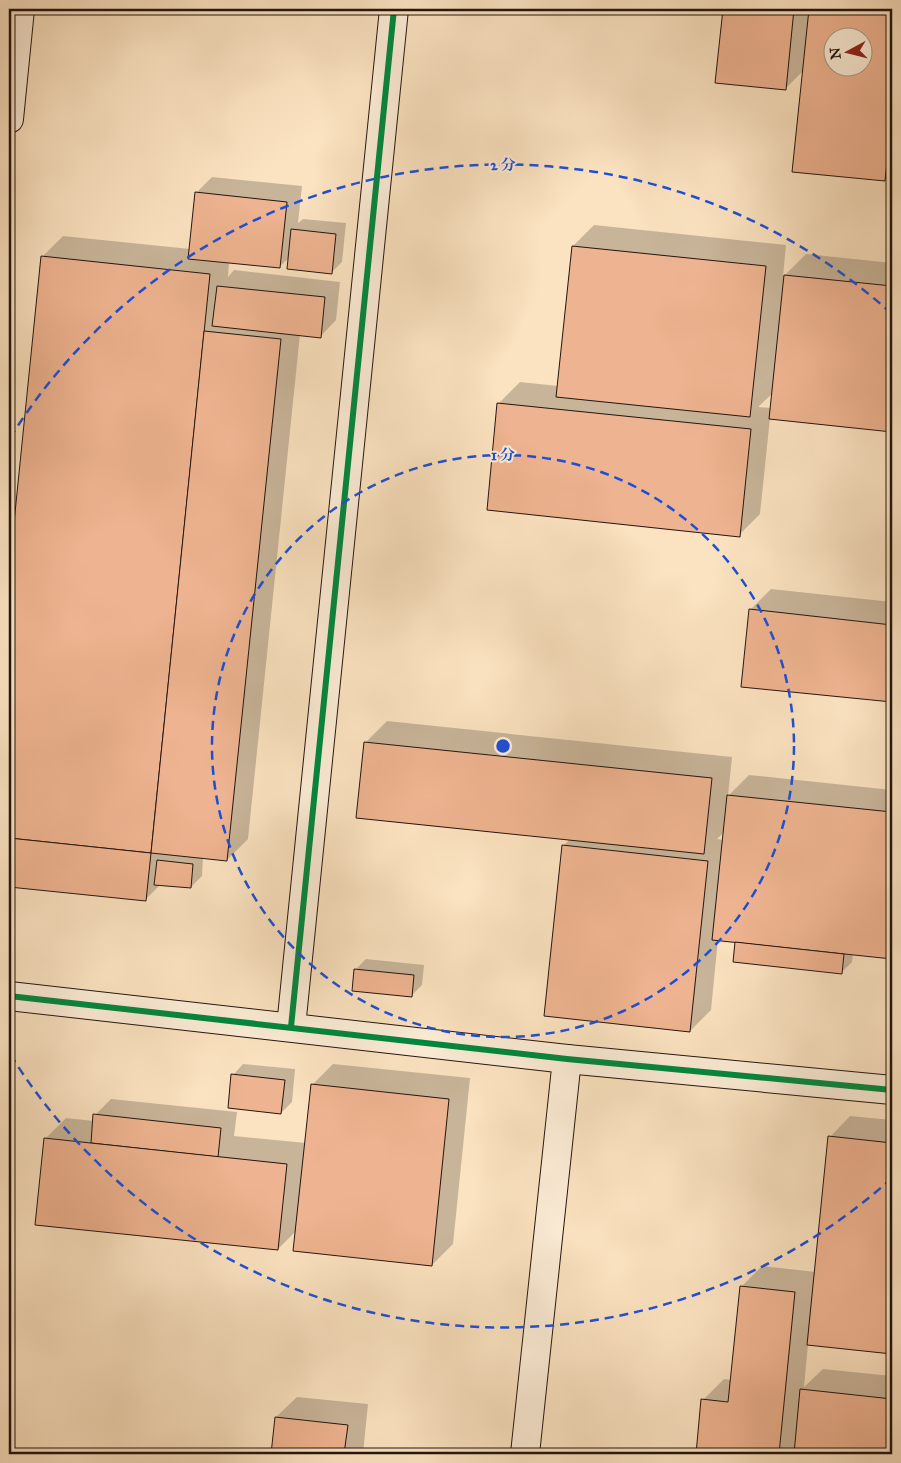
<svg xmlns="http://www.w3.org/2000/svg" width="901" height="1463" font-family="'IM FELL Great Primer','Noto Serif JP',serif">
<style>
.shadow{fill:#0003;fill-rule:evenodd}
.building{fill:#eeb390;stroke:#23150e;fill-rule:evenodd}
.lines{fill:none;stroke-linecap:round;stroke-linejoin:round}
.secondary-casing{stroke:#23150e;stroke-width:30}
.secondary{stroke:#fcecd6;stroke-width:28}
.cycleway-casing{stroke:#fcecd6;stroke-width:9}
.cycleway{stroke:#00873e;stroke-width:6}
.ring{fill:none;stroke:#1d4ed8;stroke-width:2.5;stroke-dasharray:9 6}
.centre{fill:#1d4ed8;stroke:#fcecd6;stroke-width:2.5}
.ring-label{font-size:15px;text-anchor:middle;font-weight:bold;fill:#1d4ed8;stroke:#fcecd6;stroke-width:4;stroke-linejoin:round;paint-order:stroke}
</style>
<rect width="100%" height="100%" fill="#fbe2c0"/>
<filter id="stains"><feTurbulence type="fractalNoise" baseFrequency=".004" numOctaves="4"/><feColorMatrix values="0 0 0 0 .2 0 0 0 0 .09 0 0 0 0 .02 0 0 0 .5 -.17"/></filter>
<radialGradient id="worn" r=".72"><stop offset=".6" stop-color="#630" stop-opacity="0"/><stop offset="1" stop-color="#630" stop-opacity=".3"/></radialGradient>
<g class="shadow">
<path d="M724 9H892V172L885 180 804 70 785 89 717 81ZM834 38H864V68H834Z"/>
<path d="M212 177 302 186 298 223 303 219 346 223 342 262 331 273 289 258 279 267 229 262 228 277 234 270 340 282 336 320 320 337 300 334 248 839 227 860 203 857 202 876 191 887 161 884 145 900 9 885V586L42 257 63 236 190 249 196 193Z"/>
<path d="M594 225 786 245 783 277 806 254 892 263V431L770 418 760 514 739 535 488 509 499 403 520 382 558 386 573 246ZM773 393 771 408 758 407Z"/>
<path d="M771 589 892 602V701L742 685 750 610Z"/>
<path d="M387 721 732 757 728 796 749 775 892 790V957L853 953 852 962 841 973 737 941 718 939 711 1010 690 1031 563 846 570 839 358 817 366 742ZM724 832 723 840 717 839Z"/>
<path d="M366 959 424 965 422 985 411 996 355 970Z"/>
<path d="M243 1064 295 1069 292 1102 281 1113 233 1075Z"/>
<path d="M333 1064 470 1078 453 1244 432 1265 297 1230 278 1249 45 1139 66 1118 94 1121 95 1115 111 1099 237 1112 234 1136 306 1143 312 1085Z"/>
<path d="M850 1116 892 1120V1353L808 1344 804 1387 823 1369 892 1376V1454H697L703 1400 724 1379 732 1380 741 1287 762 1266 816 1272 830 1137Z"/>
<path d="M297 1397 368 1404 363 1454H273L276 1417Z"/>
</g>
<g class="building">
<path d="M723 9H794L786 90 715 83Z"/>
<path d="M809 9H892V114L885 181 792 172ZM834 38H864V68H834Z"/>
<path d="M195 192 287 202 280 268 188 259Z"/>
<path d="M291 229 336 234 332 274 287 269Z"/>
<path d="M572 246 766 266 750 417 556 397Z"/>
<path d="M41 256 210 274 151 853 9 838V572Z"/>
<path d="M784 275 892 286V432L769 419Z"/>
<path d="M217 286 325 297 321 338 212 326Z"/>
<path d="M204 331 281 339 227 861 151 853Z"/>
<path d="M497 403 751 429 740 537 487 510Z"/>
<path d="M749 609 892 625V702L741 687Z"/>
<path d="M364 742 712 778 704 854 356 818Z"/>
<path d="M727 795 892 812V959L712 940Z"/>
<path d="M9 838 151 853 146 901 9 887Z"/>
<path d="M562 845 708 861 690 1032 544 1016Z"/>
<path d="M157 860 193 864 191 888 154 885Z"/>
<path d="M735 942 844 954 842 974 733 962Z"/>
<path d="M354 969 414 975 412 997 352 991Z"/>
<path d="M231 1074 285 1080 281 1114 228 1108Z"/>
<path d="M311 1084 449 1099 432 1266 293 1251Z"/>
<path d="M93 1114 221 1128 218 1157 91 1143Z"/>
<path d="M828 1136 892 1143V1354L807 1345Z"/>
<path d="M44 1138 287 1164 278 1250 35 1225Z"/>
<path d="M740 1286 795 1292 779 1454H696L701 1399 728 1402Z"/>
<path d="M800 1389 892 1399V1454H794Z"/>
<path d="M275 1417 348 1425 344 1454H271Z"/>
</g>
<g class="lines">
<g class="secondary-casing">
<g id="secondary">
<path d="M9 119 20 9"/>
<path d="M9 996 567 1059 892 1090"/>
<path d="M291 1027 394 9"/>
<path d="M525 1454 567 1059"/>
</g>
</g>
<use href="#secondary" class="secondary"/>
<g class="cycleway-casing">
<g id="cycleway">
<path d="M9 996 567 1059 892 1090"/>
<path d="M291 1027 394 9"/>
</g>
</g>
<use href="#cycleway" class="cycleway"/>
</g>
<g class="ring">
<circle cx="503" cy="746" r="291"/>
<path d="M892 1178A581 581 0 0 1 10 1054M10 438A581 581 0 0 1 892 314"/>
</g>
<circle cx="503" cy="746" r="8" class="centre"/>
<g class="ring-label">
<text x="503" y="170">2 分</text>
<text x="503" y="460">1 分</text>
</g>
<rect width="901" height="1463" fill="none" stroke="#fbe2c0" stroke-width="30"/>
<rect x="10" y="10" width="881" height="1443" fill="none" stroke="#23150e" stroke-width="2.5"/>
<rect x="15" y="15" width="871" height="1433" fill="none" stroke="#23150e"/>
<g transform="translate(848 52) rotate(263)"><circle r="24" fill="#fcecd6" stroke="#a59686"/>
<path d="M0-4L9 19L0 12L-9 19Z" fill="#8f2418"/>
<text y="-8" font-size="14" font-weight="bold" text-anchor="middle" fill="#23150e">N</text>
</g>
<rect width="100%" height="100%" filter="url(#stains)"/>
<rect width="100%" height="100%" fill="url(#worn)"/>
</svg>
